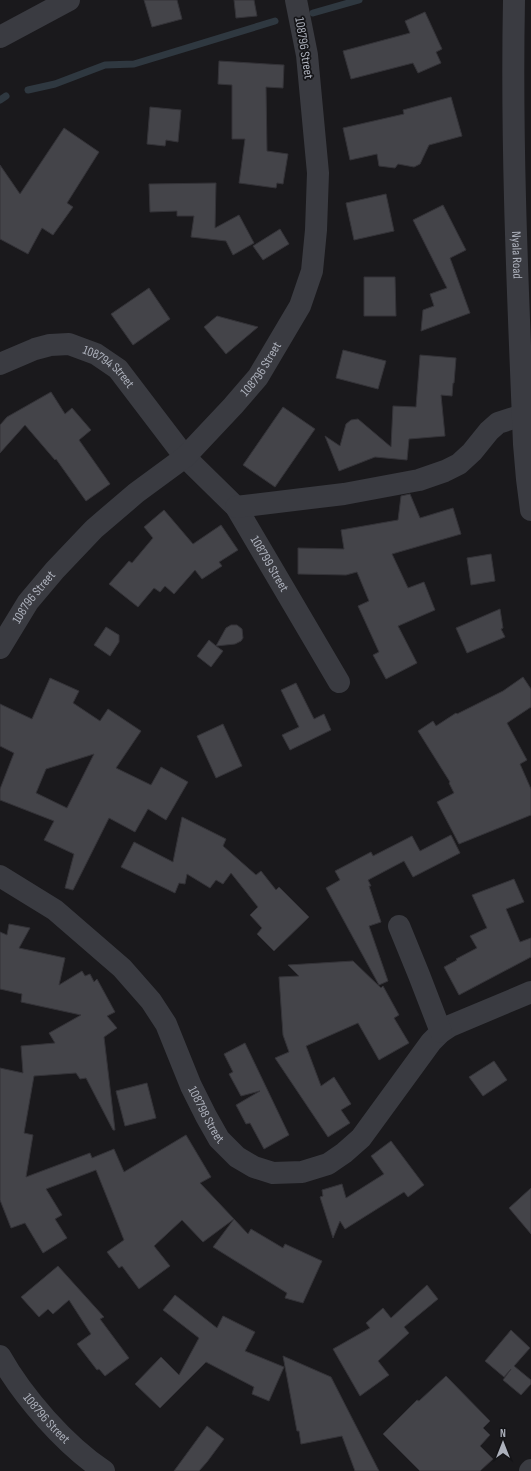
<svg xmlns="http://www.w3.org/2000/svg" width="531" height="1471" font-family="'Sofia Sans Condensed',sans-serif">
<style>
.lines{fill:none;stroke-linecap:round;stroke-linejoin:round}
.stream{stroke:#2f3840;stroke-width:7}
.building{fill:#444449;stroke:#343338;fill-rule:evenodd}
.minor{stroke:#3a3b41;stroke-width:22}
.tertiary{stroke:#3a3b41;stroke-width:22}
.labels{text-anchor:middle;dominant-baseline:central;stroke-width:3.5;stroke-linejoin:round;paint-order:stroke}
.street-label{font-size:13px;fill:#acb0bb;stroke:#141417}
</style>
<rect width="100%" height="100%" fill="#1a191c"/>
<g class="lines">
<g class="stream">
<path d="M313 13 359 0"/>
<path d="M28 90 55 84 105 65 134 64 275 21"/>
<path d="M0 100 6 96"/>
</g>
</g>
<g class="building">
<path d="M144 0H177L182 19 152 27Z"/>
<path d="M234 0H254L257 16 236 18Z"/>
<path d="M425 12 442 49 436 52 441 63 418 73 413 63 351 79 343 51 410 33 405 21Z"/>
<path d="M219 61 284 65 283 88 266 87 267 151 288 154 283 184 277 183 276 188 239 183 245 139H232V85L218 84Z"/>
<path d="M451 97 462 136 429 145 420 164 414 167 398 164 395 168 379 166 377 154 350 160 343 128 404 114 403 110Z"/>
<path d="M150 107 181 110 178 142 166 140 165 146 147 144Z"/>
<path d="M64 128 99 152 67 203 73 207 53 235 42 228 28 254 0 239V165L20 194Z"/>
<path d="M216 183 215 228 239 215 254 243 233 255 226 241 191 237 194 216H177V211L150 212 149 184Z"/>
<path d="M386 194 394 231 354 240 346 203Z"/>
<path d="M443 205 466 250 450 258 470 313 421 331 423 310 434 306 430 294 447 288 413 220Z"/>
<path d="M280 229 289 244 263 260 253 246Z"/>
<path d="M364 277H395L396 316H364Z"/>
<path d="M149 288 170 319 133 345 111 314Z"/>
<path d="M217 316 258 327 226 354 204 327Z"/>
<path d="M343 350 386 361 378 389 336 378Z"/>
<path d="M420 355 456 358 454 383H453L452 396 441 395 445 436 409 439 407 460 375 457 339 471 325 436 340 446 346 424 351 420 358 419 391 447 393 406 416 407Z"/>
<path d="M51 392 65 414 72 408 91 430 79 440 110 484 86 501 56 459 55 460 25 425 0 453V425L7 417Z"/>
<path d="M283 407 315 429 275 487 243 465Z"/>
<path d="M410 494 420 518 453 508 461 534 392 554 408 588 424 582 435 610 398 626 417 663 386 679 373 655 379 652 358 606 369 601 357 572 346 575 298 574V548L344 549 341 530 398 520 401 496Z"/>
<path d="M164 510 193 544 221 525 238 550 219 562 222 566 202 579 195 570 174 594 165 586 160 592 154 588 138 607 109 584 129 561 132 563 153 538 144 527Z"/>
<path d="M491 554 495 581 471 585 467 558Z"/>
<path d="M500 609 503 628 501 629 505 637 467 653 456 628Z"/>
<path d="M231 625H237L242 629 243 638 241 641 235 644 216 646 223 651 211 667 197 656 209 640 216 646 226 628Z"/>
<path d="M106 627 119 635V642L110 656 94 645Z"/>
<path d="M523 677 531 689V707L507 723 527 760 520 764 531 789V815L459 844 437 802 454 793 449 783 450 782 418 731 433 721 436 726 456 713 457 714 503 691Z"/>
<path d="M50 678 79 691 73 703 100 721 108 709 141 731 116 768 151 785 161 767 188 782 166 820 148 809 135 832 109 818 73 890 65 888 74 854 44 840 54 821 0 800V789L14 753 0 746V704L32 719ZM94 754 67 808 36 793 46 769Z"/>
<path d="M296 683 314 719 324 714 331 730 290 750 282 735 299 727 281 690Z"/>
<path d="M223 724 242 766 216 778 197 736Z"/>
<path d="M182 817 226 839 223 846 256 875 261 871 276 890 279 887 309 917 274 951 257 934 262 928 250 915 258 907 231 873 223 884 216 880 210 888 187 874 185 884 179 883 175 893 121 867 134 842 173 862Z"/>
<path d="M451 835 460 853 413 877 404 861 368 880 371 886H369L381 922 369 926 388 981 379 985 326 888 340 880 335 871 371 852 373 856 412 836 420 851Z"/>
<path d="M514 879 524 902 506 909 520 942 531 938V957L459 995 444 967 457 960 456 959 477 948 470 936 487 928 472 895Z"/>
<path d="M9 924 30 928 19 948 65 958 59 985 82 971 85 976 90 974 94 982 97 979 115 1012 107 1016 117 1028 104 1037 115 1130H113L86 1078 80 1079 76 1073 34 1076 24 1133 33 1135 26 1177 90 1153 92 1158 114 1149 124 1172 186 1135 211 1177 200 1183 234 1219 203 1242 182 1220 154 1246 170 1266 139 1289 122 1266 119 1268 107 1252 124 1240 96 1170 46 1189 62 1215 55 1219 67 1238 43 1253 25 1223 11 1228 0 1200V1068L23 1073 21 1046 55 1043 49 1033 81 1015 21 1002 22 994 0 989V932L7 935Z"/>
<path d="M353 961 381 988 383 986 399 1015 394 1018 409 1043 379 1060 358 1023 306 1046 321 1086 334 1077 351 1104 341 1110 350 1123 328 1137 275 1058 289 1052 283 1035 279 977 299 976 288 965Z"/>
<path d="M245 1043 289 1135 264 1149 250 1123 246 1124 236 1105 260 1091 241 1096 229 1074 233 1072 224 1054Z"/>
<path d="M494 1061 507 1080 483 1096 469 1077Z"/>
<path d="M147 1083 156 1118 125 1126 116 1091Z"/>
<path d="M391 1141 424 1185 408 1197 404 1192 345 1229 340 1221 333 1238 320 1197 323 1196 322 1190 342 1184 346 1198 384 1174 371 1156Z"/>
<path d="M531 1188V1234L509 1208Z"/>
<path d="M234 1219 248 1234 251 1229 283 1248 285 1244 322 1261 303 1303 285 1298 287 1293 213 1247Z"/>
<path d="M58 1266 104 1317 100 1319 129 1358 105 1376 99 1369 97 1370 77 1344 91 1334 69 1300 53 1314 48 1309 39 1317 21 1297Z"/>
<path d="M427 1285 438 1299 404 1327 409 1333 378 1361 389 1375 360 1396 333 1349 370 1328 366 1323 383 1308 391 1318Z"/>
<path d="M175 1295 217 1328 223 1316 255 1332 245 1351 284 1367 269 1401 252 1394 254 1387 206 1362 160 1408 135 1384 161 1357 179 1375 199 1338 163 1310Z"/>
<path d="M511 1330 530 1348 514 1366 531 1380V1384L521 1395 503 1380 511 1369 504 1377 485 1361Z"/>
<path d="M283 1356 331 1377 379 1471H355L342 1436 301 1444 299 1431H297Z"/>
<path d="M446 1376 490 1421 483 1428 490 1435 480 1446 493 1459 480 1471H420L383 1434 417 1400 419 1401Z"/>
<path d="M207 1426 224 1439 207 1462 199 1471H174Z"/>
</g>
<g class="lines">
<g class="minor">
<path d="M0 37 69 0"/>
<path id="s1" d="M0 364 35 349 50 345 69 344 96 354 118 369 185 457 236 507 339 682"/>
<path d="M236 507 344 494 419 480 445 471 459 464 472 452 489 431 498 423 523 415"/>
<path id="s2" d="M0 648 28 602 55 570 94 529 136 493 185 457 233 406 258 377 300 306 312 271 316 230 318 173 307 55 296 0"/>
<path id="s3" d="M0 876 55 910 122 968 151 1001 166 1024 191 1086 206 1116 219 1139 237 1157 254 1167 273 1173 302 1172 328 1164 344 1153 361 1138 431 1042 441 1032 450 1026 531 992"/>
<path d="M399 926 419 975 441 1032"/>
<path id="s4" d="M0 1356C23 1397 65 1445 104 1471"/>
<path d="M530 1471 531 1470"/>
</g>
<path class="tertiary" id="s5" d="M514 0C511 148 518 296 524 444L527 479 531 510"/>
</g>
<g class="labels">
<g class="street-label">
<text transform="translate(304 48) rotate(81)">108796 Street</text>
<text stroke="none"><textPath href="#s5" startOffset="255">Nyala Road</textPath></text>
<text stroke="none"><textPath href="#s2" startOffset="385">108796 Street</textPath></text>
<text stroke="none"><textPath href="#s1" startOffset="119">108794 Street</textPath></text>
<text stroke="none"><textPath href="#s1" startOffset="376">108799 Street</textPath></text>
<text stroke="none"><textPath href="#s2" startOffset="61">108796 Street</textPath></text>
<text stroke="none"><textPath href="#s3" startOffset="324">108798 Street</textPath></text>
<text stroke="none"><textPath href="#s4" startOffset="78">108796 Street</textPath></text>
</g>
</g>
<g transform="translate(503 1443)" stroke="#141417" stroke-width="3" paint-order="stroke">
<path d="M0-3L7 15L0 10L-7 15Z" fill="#acb0bb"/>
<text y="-6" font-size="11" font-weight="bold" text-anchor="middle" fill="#acb0bb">N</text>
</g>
</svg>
